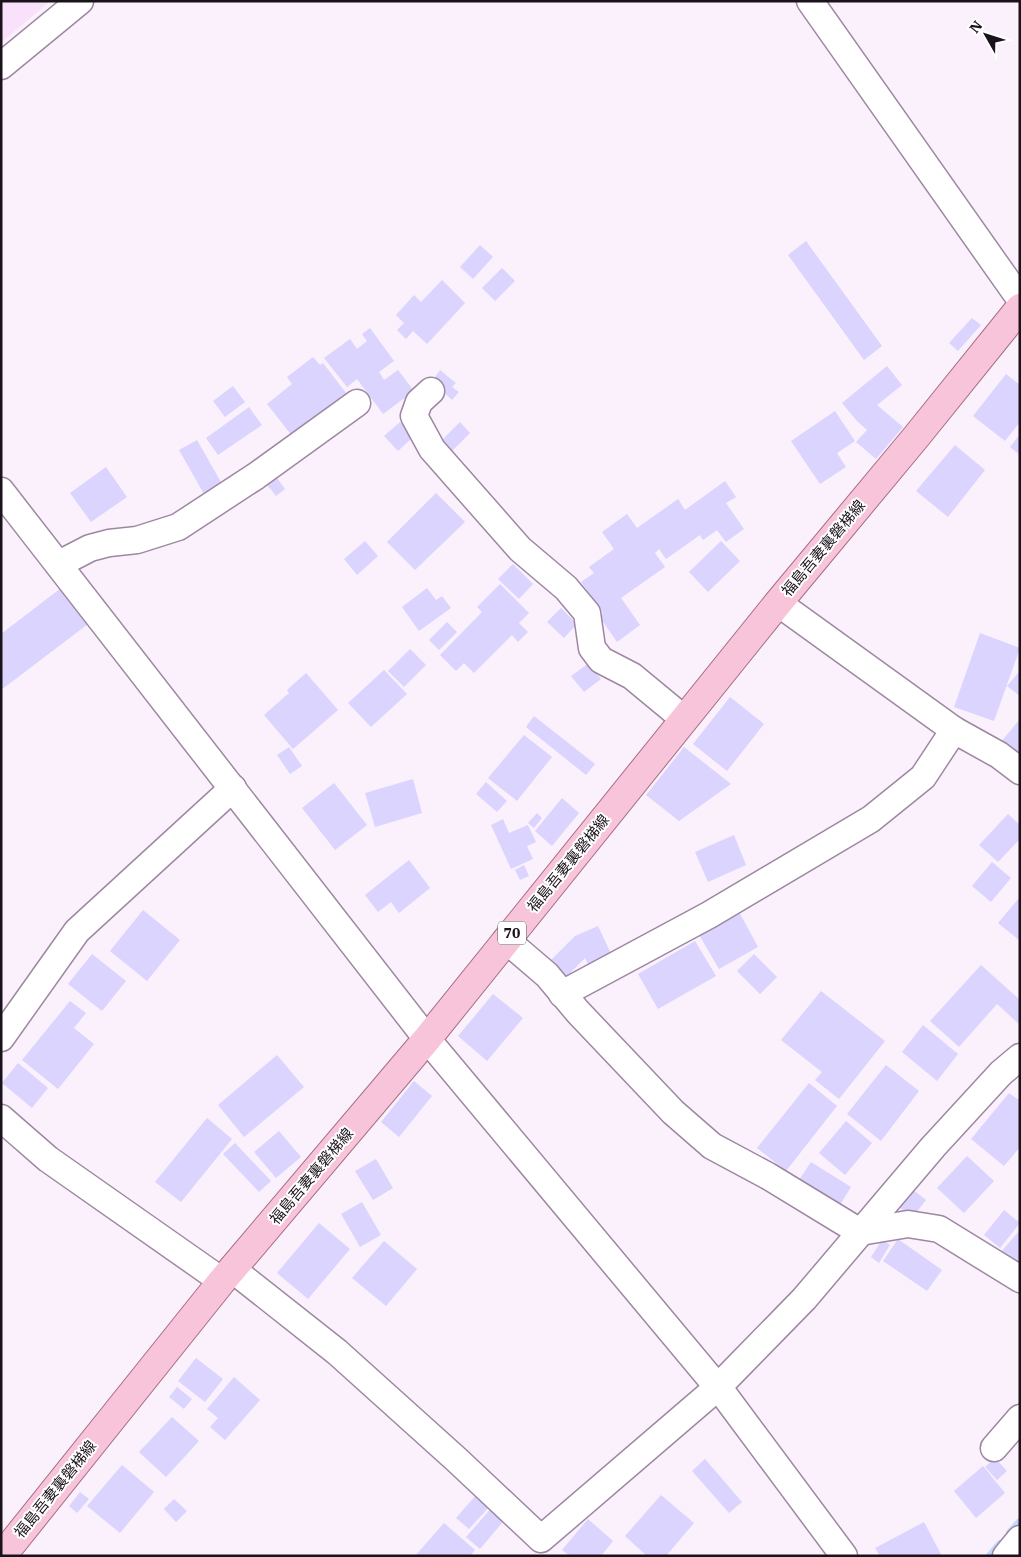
<svg xmlns="http://www.w3.org/2000/svg" width="1021" height="1557" font-family="'IBM Plex Serif','Noto Sans JP',serif">
<style>
.built{fill:#f9e1fc}
.lines{fill:none;stroke-linecap:round;stroke-linejoin:round}
.stream{stroke:#c2d8fe;stroke-width:8}
.building{fill:#dad4fe}
.minor-casing{stroke:#9e87a2;stroke-width:29}
.major-casing{stroke:#a66d87;stroke-width:30}
.minor{stroke:#fff;stroke-width:26}
.major{stroke:#f7c4da;stroke-width:28}
.labels{text-anchor:middle;dominant-baseline:central;stroke-width:4;stroke-linejoin:round;paint-order:stroke}
.shield{fill:#fff;stroke:#5f5a60;stroke-width:1}
.shield-label{font-size:14px;font-weight:bold;fill:#1b131c}
.street-label{font-size:15px;fill:#1b131c;stroke:#fff}
</style>
<rect width="100%" height="100%" fill="#fbf1fc"/>
<path class="built" d="M1 1H50L1 43Z"/>
<g class="lines">
<g class="stream">
<path d="M1010 1533 1020 1522"/>
<path d="M990 1556 1000 1544"/>
</g>
</g>
<g class="building">
<path d="M806 241 882 346 864 360 788 255Z"/>
<path d="M480 245 493 257 473 279 460 267Z"/>
<path d="M502 268 515 281 495 301 482 288Z"/>
<path d="M442 280 465 303 427 344 413 331 406 339 397 330 404 323 396 315 414 295 421 302Z"/>
<path d="M972 318 981 325 958 351 949 343Z"/>
<path d="M370 328 394 361 379 372 384 380 398 370 414 391 383 414 357 379 347 387 324 358 350 339 357 349 367 341 362 334Z"/>
<path d="M313 357 320 365 323 363 350 398 296 441 267 404 292 384 287 377Z"/>
<path d="M887 366 902 385 877 405 903 427 876 459 856 442 867 430 857 421 842 403Z"/>
<path d="M440 370 456 383 452 387 459 392 452 400 440 389 433 380Z"/>
<path d="M1006 374 1020 385V422L1005 441 973 416Z"/>
<path d="M233 386 245 402 225 417 213 401Z"/>
<path d="M249 407 262 425 218 455 206 438Z"/>
<path d="M835 411 855 441 837 453 846 467 820 484 791 441Z"/>
<path d="M400 422 414 436 398 451 384 436Z"/>
<path d="M460 422 470 433 452 451 442 440Z"/>
<path d="M1020 434V455L1010 447Z"/>
<path d="M197 440 222 484 204 494 179 450Z"/>
<path d="M955 445 985 470 948 517 916 491Z"/>
<path d="M106 467 127 497 91 522 70 493Z"/>
<path d="M274 474 285 489 276 496 264 481Z"/>
<path d="M725 481 736 497 726 503 744 529 726 542 717 530 703 540 700 535 666 559 659 549 655 553 665 567 621 598 640 625 617 642 599 616 603 613 581 582 594 573 589 567 614 549 602 532 627 514 637 528 678 499 685 510Z"/>
<path d="M436 493 465 522 415 570 387 542Z"/>
<path d="M365 541 378 556 357 575 344 559Z"/>
<path d="M721 541 740 561 708 592 689 572Z"/>
<path d="M513 564 533 584 519 599 498 579Z"/>
<path d="M500 584 529 613 519 623 528 632 518 642 512 635 474 673 464 663 456 671 440 655 482 612 477 607Z"/>
<path d="M61 588 88 624 1 690V634Z"/>
<path d="M427 588 436 600 442 596 451 608 419 631 402 607Z"/>
<path d="M561 608 577 624 564 638 547 622Z"/>
<path d="M447 622 457 632 439 650 429 640Z"/>
<path d="M980 633 1020 648 994 721 954 707Z"/>
<path d="M410 649 426 665 404 687 388 671Z"/>
<path d="M589 663 601 679 584 692 571 676Z"/>
<path d="M384 670 407 694 371 727 348 703Z"/>
<path d="M1020 671V696L1007 686Z"/>
<path d="M306 673 338 710 293 749 264 715 289 693 287 690Z"/>
<path d="M730 697 764 724 727 771 693 744Z"/>
<path d="M534 716 595 764 586 775 526 727Z"/>
<path d="M1020 719V759L1000 743Z"/>
<path d="M524 735 552 757 517 801 488 778Z"/>
<path d="M289 747 302 766 290 774 277 755Z"/>
<path d="M684 747 731 784 679 821 646 795Z"/>
<path d="M413 779 422 813 375 827 365 793Z"/>
<path d="M486 782 507 801 497 812 476 794Z"/>
<path d="M334 783 367 825 335 850 302 808Z"/>
<path d="M562 798 579 813 552 846 535 831Z"/>
<path d="M537 813 542 818 534 828 528 823Z"/>
<path d="M1008 814 1020 825V839L998 862 979 845Z"/>
<path d="M503 819 509 833 528 825 536 842 527 846 533 859 511 869 491 825Z"/>
<path d="M734 835 746 865 708 882 695 852Z"/>
<path d="M409 860 430 888 399 913 391 902 378 912 365 895Z"/>
<path d="M992 862 1011 878 991 902 972 886Z"/>
<path d="M524 865 529 876 520 880 515 870Z"/>
<path d="M1020 897V941L998 923Z"/>
<path d="M143 910 180 940 147 981 110 951Z"/>
<path d="M738 910 758 947 719 969 698 933Z"/>
<path d="M598 926 613 958 590 968 585 958 563 980 547 964 575 936Z"/>
<path d="M695 941 716 976 658 1009 638 974Z"/>
<path d="M92 954 126 981 102 1011 68 984Z"/>
<path d="M754 954 777 977 760 994 737 971Z"/>
<path d="M981 965 1020 1000V1025L997 1004 959 1047 930 1021Z"/>
<path d="M821 991 885 1041 839 1099 815 1080 822 1072 781 1040Z"/>
<path d="M493 994 523 1018 487 1061 458 1036Z"/>
<path d="M70 1001 86 1013 74 1028 94 1044 58 1089 22 1060Z"/>
<path d="M923 1025 958 1054 937 1081 902 1052Z"/>
<path d="M277 1055 304 1087 244 1137 218 1105Z"/>
<path d="M18 1063 48 1088 32 1108 2 1083Z"/>
<path d="M886 1065 919 1091 881 1141 847 1114Z"/>
<path d="M414 1081 432 1096 399 1137 381 1122Z"/>
<path d="M809 1083 837 1106 786 1171 757 1148Z"/>
<path d="M1009 1093 1020 1101V1147L1004 1166 971 1139Z"/>
<path d="M207 1118 232 1139 181 1202 155 1182Z"/>
<path d="M846 1121 872 1143 845 1175 819 1153Z"/>
<path d="M279 1131 301 1157 276 1178 254 1152Z"/>
<path d="M235 1143 271 1181 259 1192 223 1154Z"/>
<path d="M967 1156 994 1181 964 1213 937 1188Z"/>
<path d="M376 1159 393 1188 373 1200 355 1171Z"/>
<path d="M811 1162 851 1187 840 1205 799 1180Z"/>
<path d="M907 1185 926 1200 913 1217 893 1203Z"/>
<path d="M362 1202 381 1235 360 1247 341 1214Z"/>
<path d="M1004 1210 1020 1223 1000 1248 984 1235Z"/>
<path d="M319 1223 350 1249 308 1299 277 1273Z"/>
<path d="M1020 1230V1260L1015 1265 1000 1253Z"/>
<path d="M898 1239 942 1270 927 1291 883 1261Z"/>
<path d="M882 1240 890 1245 879 1263 871 1257Z"/>
<path d="M384 1241 417 1269 386 1306 352 1278Z"/>
<path d="M196 1358 223 1379 205 1402 178 1381Z"/>
<path d="M234 1377 260 1400 225 1440 210 1427 218 1418 207 1409Z"/>
<path d="M177 1387 192 1399 184 1409 169 1397Z"/>
<path d="M172 1417 199 1441 166 1477 139 1452Z"/>
<path d="M995 1458 1007 1471 997 1480 985 1467Z"/>
<path d="M705 1459 742 1502 729 1513 692 1471Z"/>
<path d="M122 1465 154 1492 120 1533 87 1506Z"/>
<path d="M983 1466 1005 1493 976 1518 954 1491Z"/>
<path d="M80 1492 89 1499 77 1513 69 1506Z"/>
<path d="M477 1494 490 1506 469 1529 456 1518Z"/>
<path d="M661 1495 694 1523 666 1556H647L625 1536Z"/>
<path d="M174 1499 187 1511 176 1522 164 1509Z"/>
<path d="M494 1505 507 1517 480 1549 466 1537Z"/>
<path d="M588 1519 613 1541 601 1556H570L562 1550Z"/>
<path d="M924 1522 942 1556H880L875 1548Z"/>
<path d="M444 1523 475 1550 470 1556H415Z"/>
</g>
<g class="lines">
<g class="minor-casing">
<g id="minor">
<path d="M810 1 1020 299"/>
<path d="M1 66 80 1"/>
<path d="M431 391 419 402 414 416 432 449 520 549 566 588 587 613 592 648 601 660 632 676 684 719"/>
<path d="M1 491 427 1039 725 1396 844 1556"/>
<path d="M59 564 90 548 109 543 137 540 178 527 256 476 357 403"/>
<path d="M954 730 999 755 1020 771"/>
<path d="M506 940 547 975 578 1012 673 1112 712 1146 768 1176 860 1232 908 1224 939 1229 1020 1279"/>
<path d="M562 994 709 915 871 819 923 777 954 730 778 603"/>
<path d="M1 1038 77 931 233 788"/>
<path d="M1 1118 48 1159 222 1281"/>
<path d="M232 1269 337 1352 457 1460 541 1539 718 1387 804 1299 933 1147 1001 1073 1020 1057"/>
<path d="M994 1448 1020 1418"/>
<path d="M1006 1556 1020 1539"/>
</g>
</g>
<g class="major-casing">
<path id="major" d="M2 1556 222 1281 427 1039 778 603 916 437 1020 308"/>
</g>
<use href="#minor" class="minor"/>
<use href="#major" class="major"/>
</g>
<g class="labels">
<rect class="shield" x="498" y="921.5" width="28" height="23" rx="4"/>
<g class="shield-label">
<text x="512" y="933">70</text>
</g>
<g class="street-label">
<text transform="translate(823 548) rotate(-50)">福島吾妻裏磐梯線</text>
<text transform="translate(568 863) rotate(-51)">福島吾妻裏磐梯線</text>
<text transform="translate(311 1176) rotate(-50)">福島吾妻裏磐梯線</text>
<text transform="translate(55 1489) rotate(-51)">福島吾妻裏磐梯線</text>
</g>
</g>
<rect width="1021" height="1557" fill="none" stroke="#1b131c" stroke-width="5"/>
<g transform="translate(986 35) rotate(309)" stroke="#ffffff" stroke-width="4" paint-order="stroke">
<path d="M0-4L9 19L0 12L-9 19Z" fill="#1b131c"/>
<text y="-8" font-size="14" font-weight="bold" text-anchor="middle" fill="#1b131c">N</text>
</g>
</svg>
